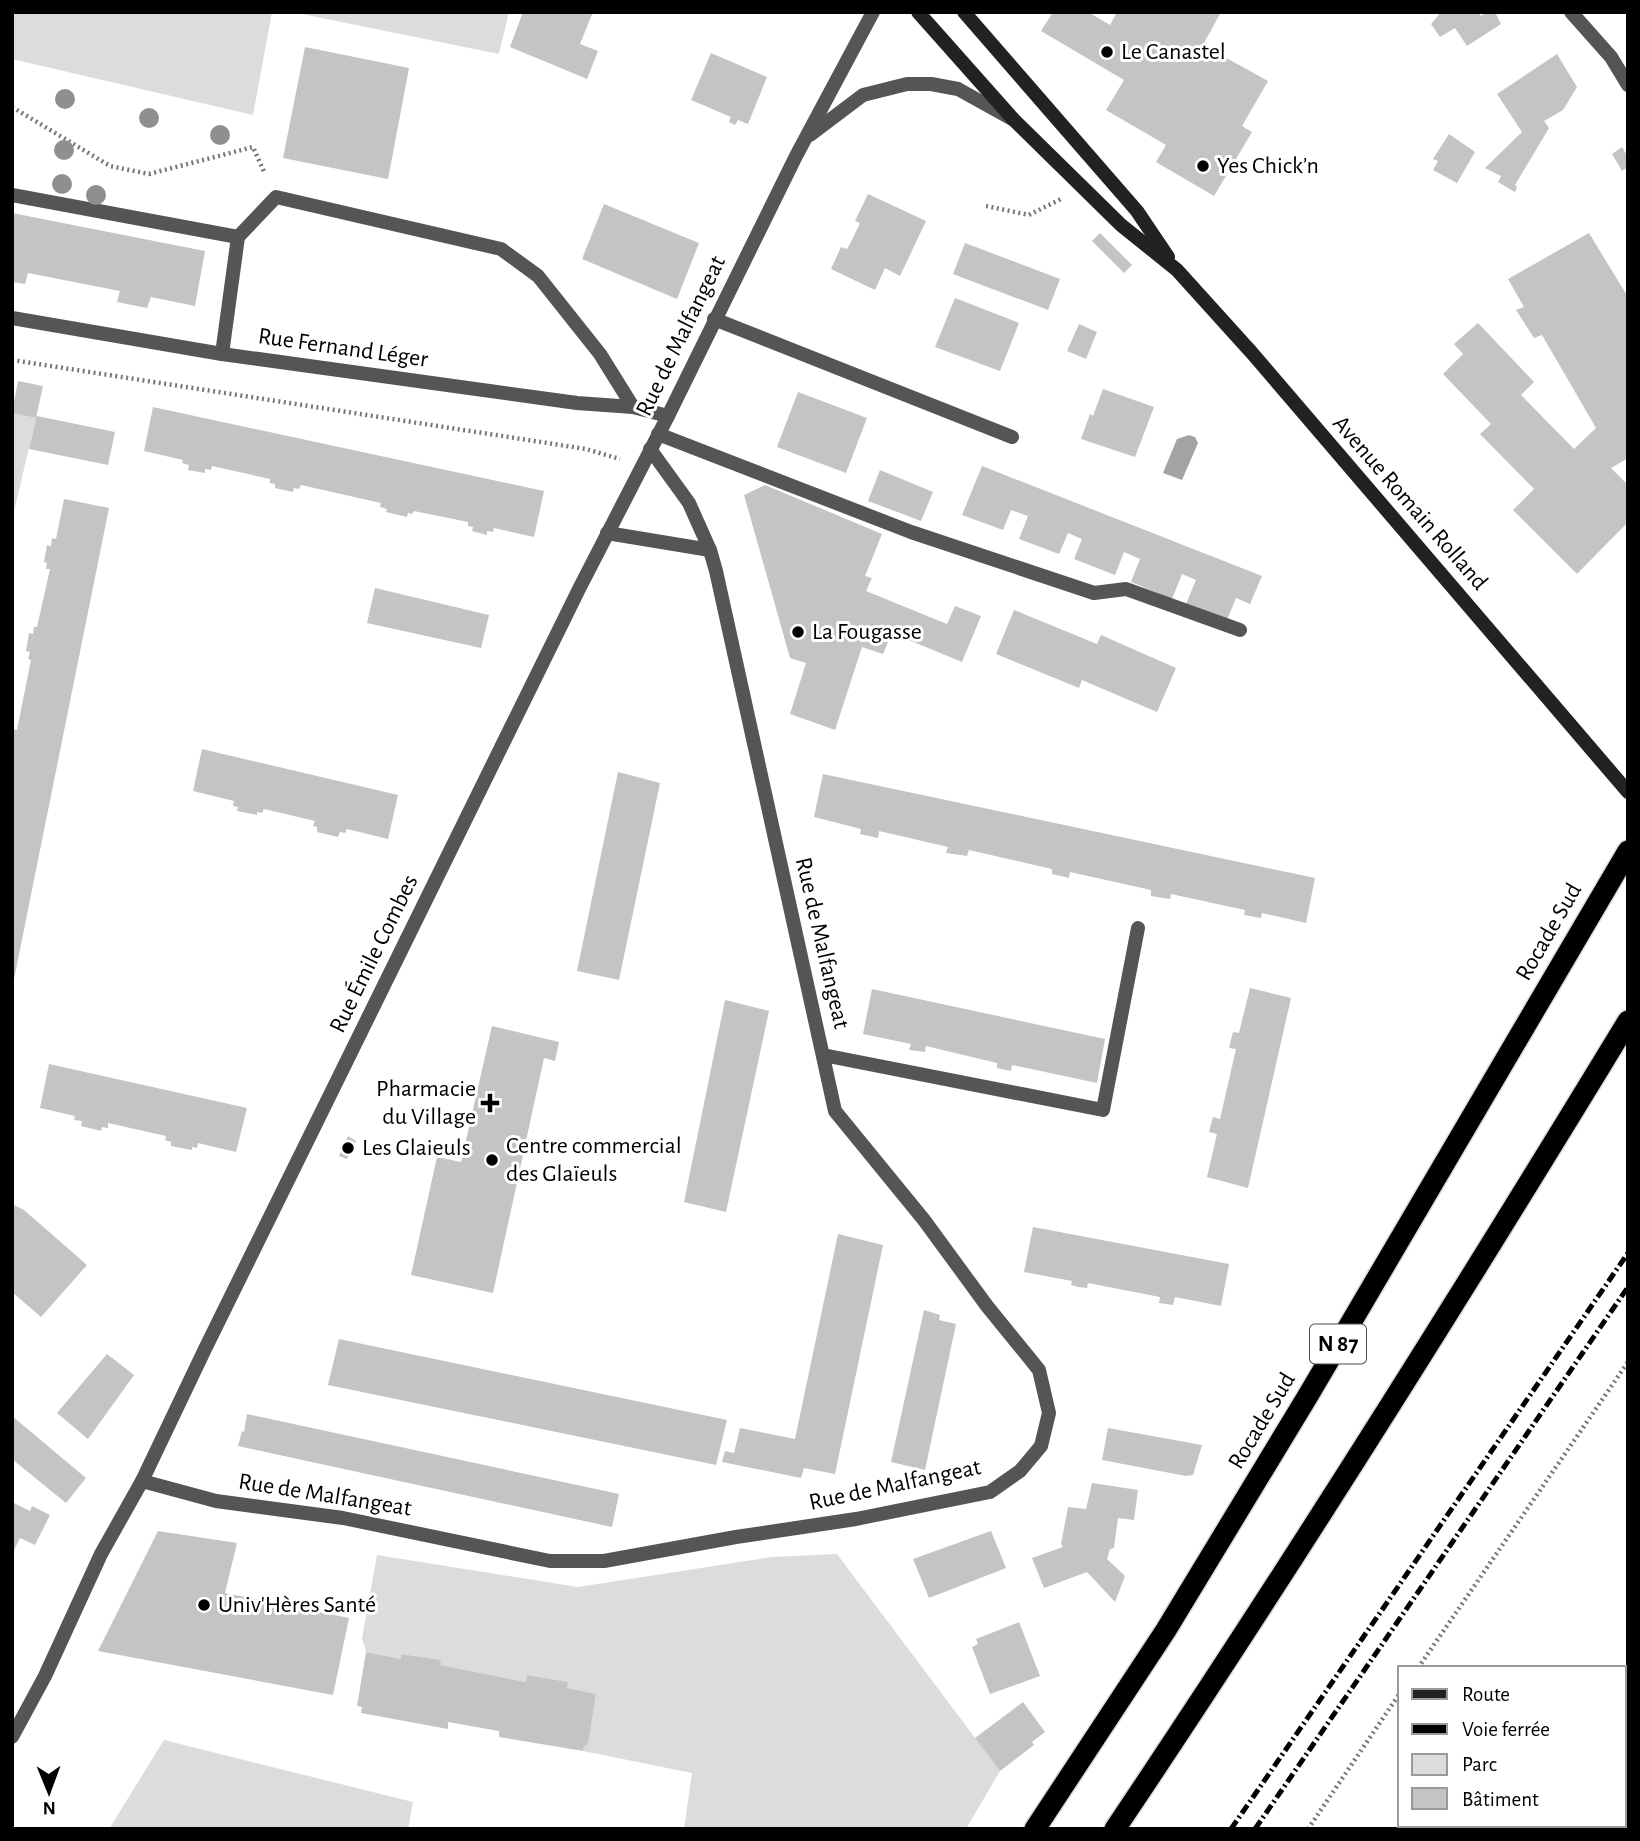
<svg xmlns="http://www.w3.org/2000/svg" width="1640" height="1841" font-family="'Alegreya Sans',sans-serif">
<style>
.green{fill:#dcdcdc}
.water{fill:#a3a3a3}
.building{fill:#c4c4c4}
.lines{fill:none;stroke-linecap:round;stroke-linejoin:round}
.highway-casing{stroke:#dbdbdb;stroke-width:24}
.path{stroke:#777;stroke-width:4.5;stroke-dasharray:2 3.5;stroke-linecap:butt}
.lane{stroke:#555;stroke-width:14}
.street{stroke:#555;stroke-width:14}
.secondary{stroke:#222;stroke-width:14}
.highway{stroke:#000;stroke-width:21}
.rail{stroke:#000;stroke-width:5;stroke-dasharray:10 3.5 2 3.5;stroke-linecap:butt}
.tree{fill:#8f8f8f}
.poi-dot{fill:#000;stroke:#fff;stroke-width:2.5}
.labels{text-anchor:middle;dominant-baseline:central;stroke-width:6;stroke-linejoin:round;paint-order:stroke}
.shield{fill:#fff;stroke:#4c4c4c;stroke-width:2}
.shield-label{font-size:23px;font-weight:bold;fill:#000}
.poi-label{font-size:24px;fill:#000;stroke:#fff;text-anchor:start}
.street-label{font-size:24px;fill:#000;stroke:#fff}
</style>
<rect width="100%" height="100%" fill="#fff"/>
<g class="green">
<path d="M12 12H272L253 115 12 59Z"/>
<path d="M292 12H509L499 54Z"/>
<path d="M12 413 36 418 12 520Z"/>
<path d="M837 1554 1000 1771 966 1829H684L692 1773 583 1751 584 1746 588 1745 596 1694 567 1688V1682L528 1675 526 1682 440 1665V1660L403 1654 401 1659 366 1652 362 1638 377 1555 578 1587 772 1557Z"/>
<path d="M164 1740 413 1802 408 1829H109Z"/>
</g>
<path class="water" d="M1189 435 1195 437 1198 443 1182 480 1163 473 1177 439Z"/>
<g class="building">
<path d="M523 12H593L580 44 598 51 587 79 510 47Z"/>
<path d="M1053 12H1088L1110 25 1117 12H1221L1203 45 1268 81 1242 126 1252 132 1214 196 1156 162 1166 145 1106 110 1124 80 1041 31Z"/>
<path d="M1441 12H1479L1481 16 1487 12H1495L1501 24 1467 46 1455 28 1440 37 1431 24Z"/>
<path d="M305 47 409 68 388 179 283 158Z"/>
<path d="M711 53 767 77 748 124 738 120 735 125 729 122 731 117 691 100Z"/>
<path d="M1557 54 1577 87 1563 110 1544 121 1549 128 1515 185 1517 187 1515 192 1498 182 1501 176 1485 168 1522 132 1497 94Z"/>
<path d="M1449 134 1475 152 1457 183 1433 170 1438 161 1433 159Z"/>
<path d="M1622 147 1628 157V167L1622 171 1612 154Z"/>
<path d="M868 194 926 221 900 276 885 268 875 290 831 269 841 247 847 249 851 242 860 223 855 221Z"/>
<path d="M604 204 699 243 677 299 582 259Z"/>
<path d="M12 213 205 251 195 306 151 297 147 308 117 302 120 291 28 273 25 284 12 282Z"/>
<path d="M1100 233 1132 265 1124 273 1092 241Z"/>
<path d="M1589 233 1628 297V458L1611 468 1628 485V522L1577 574 1513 510 1534 489 1480 434 1491 424 1443 374 1463 354 1454 344 1478 323 1534 382 1521 395 1574 449 1596 428 1542 335 1534 338 1516 310 1524 307 1508 279Z"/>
<path d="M965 243 1060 279 1048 310 953 274Z"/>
<path d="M955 298 1019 323 1000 371 935 347Z"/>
<path d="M1079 324 1097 332 1086 359 1067 351Z"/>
<path d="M18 381 43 386 36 418 37 416 115 432 108 465 29 449 36 418 12 413Z"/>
<path d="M1103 389 1154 407 1135 457 1081 439 1090 414 1093 416Z"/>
<path d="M798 392 867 418 846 473 777 447Z"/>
<path d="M153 407 544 491 534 537 494 528 493 532 487 531V535L472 531 473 527 468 526V522L414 511 412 514 408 513 407 517 386 512 387 509 380 507 381 503 301 485 299 489 294 488 293 492 275 488V484L270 483V479L212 466 211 470 205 469V473L188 470 189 465 182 463 183 460 144 451Z"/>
<path d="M982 466 1262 576 1250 604 1236 598 1227 620 1186 604 1196 580 1182 574 1172 599 1131 582 1140 559 1124 552 1115 575 1074 559 1082 539 1068 533 1059 554 1019 539 1028 516 1011 510 1003 530 962 515Z"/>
<path d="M880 470 933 492 921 521 868 501Z"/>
<path d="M765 485 882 534 865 576 872 578 866 591 947 624 955 606 981 616 962 662 892 633 883 654 862 647 835 730 790 714 806 663 790 658 744 495Z"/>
<path d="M64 499 109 508 12 989V734L13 729 17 730 31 660 28 659 30 652 26 651 29 633 33 634 34 627H37L50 569H46L47 563 44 562 47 545 51 546 52 538 56 539Z"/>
<path d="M375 588 489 615 481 648 367 623Z"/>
<path d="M1014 610 1097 644 1101 635 1176 668 1157 712 1082 680 1079 688 996 654Z"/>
<path d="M202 749 398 795 388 839 347 829 345 833 340 832 338 837 317 832V827L313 826 315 821 264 809 262 813 257 812V815L237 811 238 807 233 806 234 801 193 791Z"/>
<path d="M618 772 660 783 619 980 577 971Z"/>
<path d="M823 774 1315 878 1306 923 1262 913 1261 918 1244 915 1245 910 1171 894 1170 899 1151 896V890L1070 872 1069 878 1052 874V869L969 850 967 856 946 853 948 847 879 831 878 838 860 834 861 829 814 817Z"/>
<path d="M1250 988 1291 998 1248 1188 1207 1177 1217 1134 1209 1132 1211 1124 1213 1117 1220 1119 1236 1049 1229 1048 1233 1032 1239 1033Z"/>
<path d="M872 989 1105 1039 1097 1083 1012 1065 1011 1071 997 1068V1063L926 1046 925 1052 909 1050 911 1044 863 1034Z"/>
<path d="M725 1000 769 1011 726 1212 684 1202Z"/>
<path d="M492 1026 559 1042 555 1061 544 1058 493 1293 411 1275 437 1157 461 1162Z"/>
<path d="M49 1064 247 1108 236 1152 198 1143 197 1148 192 1147V1150L171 1146V1142L165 1140 166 1136 108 1123V1128L102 1127 101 1131 81 1126 82 1121 74 1120 75 1116 40 1108Z"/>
<path d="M348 1136 356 1141 347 1159 339 1156Z"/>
<path d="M12 1204 24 1210 87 1265 41 1317 12 1292Z"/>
<path d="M1033 1227 1229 1264 1221 1306 1175 1297 1173 1305 1159 1303 1160 1297 1088 1283 1087 1288 1078 1287 1071 1285 1072 1281 1024 1272Z"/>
<path d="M838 1234 883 1245 835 1474 804 1468 801 1478 722 1462 725 1451 734 1453 740 1428 795 1439Z"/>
<path d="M924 1310 940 1315 939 1320 956 1324 925 1470 891 1462Z"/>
<path d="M339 1339 727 1420 716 1465 328 1385Z"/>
<path d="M107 1354 134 1375 88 1439 57 1413Z"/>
<path d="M247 1414 619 1494 612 1527 238 1446 242 1431 244 1432Z"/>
<path d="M12 1416 86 1478 66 1503 12 1459Z"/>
<path d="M1108 1428 1202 1445 1193 1475 1186 1476 1102 1460Z"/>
<path d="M1092 1483 1138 1490 1134 1520 1118 1518 1114 1548 1110 1549 1107 1559 1125 1576 1115 1602 1087 1572 1044 1588 1032 1558 1063 1547 1061 1544 1068 1507 1086 1509Z"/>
<path d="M12 1502 30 1511 32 1506 50 1515 35 1545 20 1538 12 1554Z"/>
<path d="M158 1531 237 1543 225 1593 349 1618 333 1695 98 1651Z"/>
<path d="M991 1531 1006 1568 929 1598 913 1559Z"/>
<path d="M1019 1622 1040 1676 990 1694 972 1647 978 1644 976 1639Z"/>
<path d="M366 1652 401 1659 402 1654 441 1660 440 1665 526 1682 527 1675 568 1682 567 1688 596 1694 588 1745 584 1746 583 1751 499 1737V1731L448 1722V1729L361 1713 362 1707 357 1706Z"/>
<path d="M1023 1702 1045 1732 1032 1742 1034 1745 1000 1771 975 1738Z"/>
</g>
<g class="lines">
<g class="highway-casing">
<g id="highway">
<path d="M1035 1829 1166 1630 1309 1394 1628 851"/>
<path d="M1115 1829C1293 1564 1462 1294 1628 1021"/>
</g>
</g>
<g class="path">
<path d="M12 107 110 166 149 174 253 147 265 174"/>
<path d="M986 206 1029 215 1061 199"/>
<path d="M12 360 586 449 620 459"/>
<path d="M1418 1668 1628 1362"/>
<path d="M1308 1829 1400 1693"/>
</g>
<g class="lane">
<path d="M12 195 238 237 276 197 501 249 538 276 600 354 633 407"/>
<path d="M714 319 1012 437"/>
<path d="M222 354 238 237"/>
<path d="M658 434 911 532 1094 593 1126 589 1240 630"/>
<path d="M823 1055 1103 1110 1138 928"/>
</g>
<g class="street">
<path d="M1571 12 1611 57 1628 85"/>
<path d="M810 135 863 95 907 84H931L958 89 1012 119"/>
<path d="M12 318 222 354 577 403 633 407 668 416"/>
<path d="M607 533 710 550"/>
<path d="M142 1481 216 1501 343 1518 550 1561H604L736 1537 856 1519 990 1492 1020 1471 1041 1446 1049 1413 1039 1370 987 1306 924 1220 835 1111 716 571 710 550 689 503 650 449"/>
<path d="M12 1737 45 1676 101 1554 142 1481 205 1349 579 589 668 416 796 156 873 12"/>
</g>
<g class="secondary">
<path d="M918 12 1014 120 1121 225 1177 270 1252 353 1628 792"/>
<path d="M964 12 1137 211 1168 257"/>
</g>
<use href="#highway" class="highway"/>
<g class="rail">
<path d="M1231 1829 1628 1253"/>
<path d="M1255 1829 1628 1287"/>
</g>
</g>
<g class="tree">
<circle cx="65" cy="99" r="10"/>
<circle cx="149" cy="118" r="10"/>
<circle cx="220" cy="135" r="10"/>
<circle cx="64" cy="150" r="10"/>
<circle cx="62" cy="184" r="10"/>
<circle cx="96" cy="195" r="10"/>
</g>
<g class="poi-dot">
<circle cx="1107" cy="52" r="7"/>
<circle cx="1203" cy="166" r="7"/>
<circle cx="798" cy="632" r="7"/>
<path d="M486.5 1092.5h7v7h7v7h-7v7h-7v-7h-7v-7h7z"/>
<circle cx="348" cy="1148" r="7"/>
<circle cx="492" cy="1160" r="7"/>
<circle cx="204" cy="1605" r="7"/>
</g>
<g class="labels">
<rect class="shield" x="1310" y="1324.5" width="56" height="39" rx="5"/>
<g class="shield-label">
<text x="1338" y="1344">N 87</text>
</g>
<g class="poi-label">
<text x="1121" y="52">Le Canastel</text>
<text x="1217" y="166">Yes Chick’n</text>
<text x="812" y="632">La Fougasse</text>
<text x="476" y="1089" text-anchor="end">Pharmacie<tspan x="476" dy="28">du Village</tspan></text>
<text x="506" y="1146">Centre commercial<tspan x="506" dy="28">des Glaïeuls</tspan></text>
<text x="362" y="1148">Les Glaieuls</text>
<text x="218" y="1605">Univ'Hères Santé</text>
</g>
<g class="street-label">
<text transform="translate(681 336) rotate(-64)">Rue de Malfangeat</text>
<text transform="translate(343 348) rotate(8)">Rue Fernand Léger</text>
<text transform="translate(1410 503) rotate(49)">Avenue Romain Rolland</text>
<text transform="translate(1549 932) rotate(-60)">Rocade Sud</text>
<text transform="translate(822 943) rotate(77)">Rue de Malfangeat</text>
<text transform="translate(374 954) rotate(-64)">Rue Émile Combes</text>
<text transform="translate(1262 1421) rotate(-59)">Rocade Sud</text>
<text transform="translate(895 1485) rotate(-12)">Rue de Malfangeat</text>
<text transform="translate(325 1495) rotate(9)">Rue de Malfangeat</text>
</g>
</g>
<rect width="1640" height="1841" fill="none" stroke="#000000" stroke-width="28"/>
<rect x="1398" y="1666" width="228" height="161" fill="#ffffff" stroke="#999999" stroke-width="2"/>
<rect x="1412" y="1689" width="35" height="10" fill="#222222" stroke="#999999" stroke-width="2"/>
<text x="1462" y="1701" font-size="21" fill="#000000">Route</text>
<rect x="1412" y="1724" width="35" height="10" fill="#000000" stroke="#999999" stroke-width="2"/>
<text x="1462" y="1736" font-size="21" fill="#000000">Voie ferrée</text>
<rect x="1412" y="1754" width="35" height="21" fill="#dcdcdc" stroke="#999999" stroke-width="2"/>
<text x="1462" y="1771" font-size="21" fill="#000000">Parc</text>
<rect x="1412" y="1788" width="35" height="21" fill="#c4c4c4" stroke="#999999" stroke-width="2"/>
<text x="1462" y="1806" font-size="21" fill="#000000">Bâtiment</text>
<g transform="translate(49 1792) rotate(179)" stroke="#ffffff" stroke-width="5" paint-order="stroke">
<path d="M0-5L12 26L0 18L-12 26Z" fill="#000000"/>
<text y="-10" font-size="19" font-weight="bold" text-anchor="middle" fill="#000000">N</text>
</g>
</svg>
